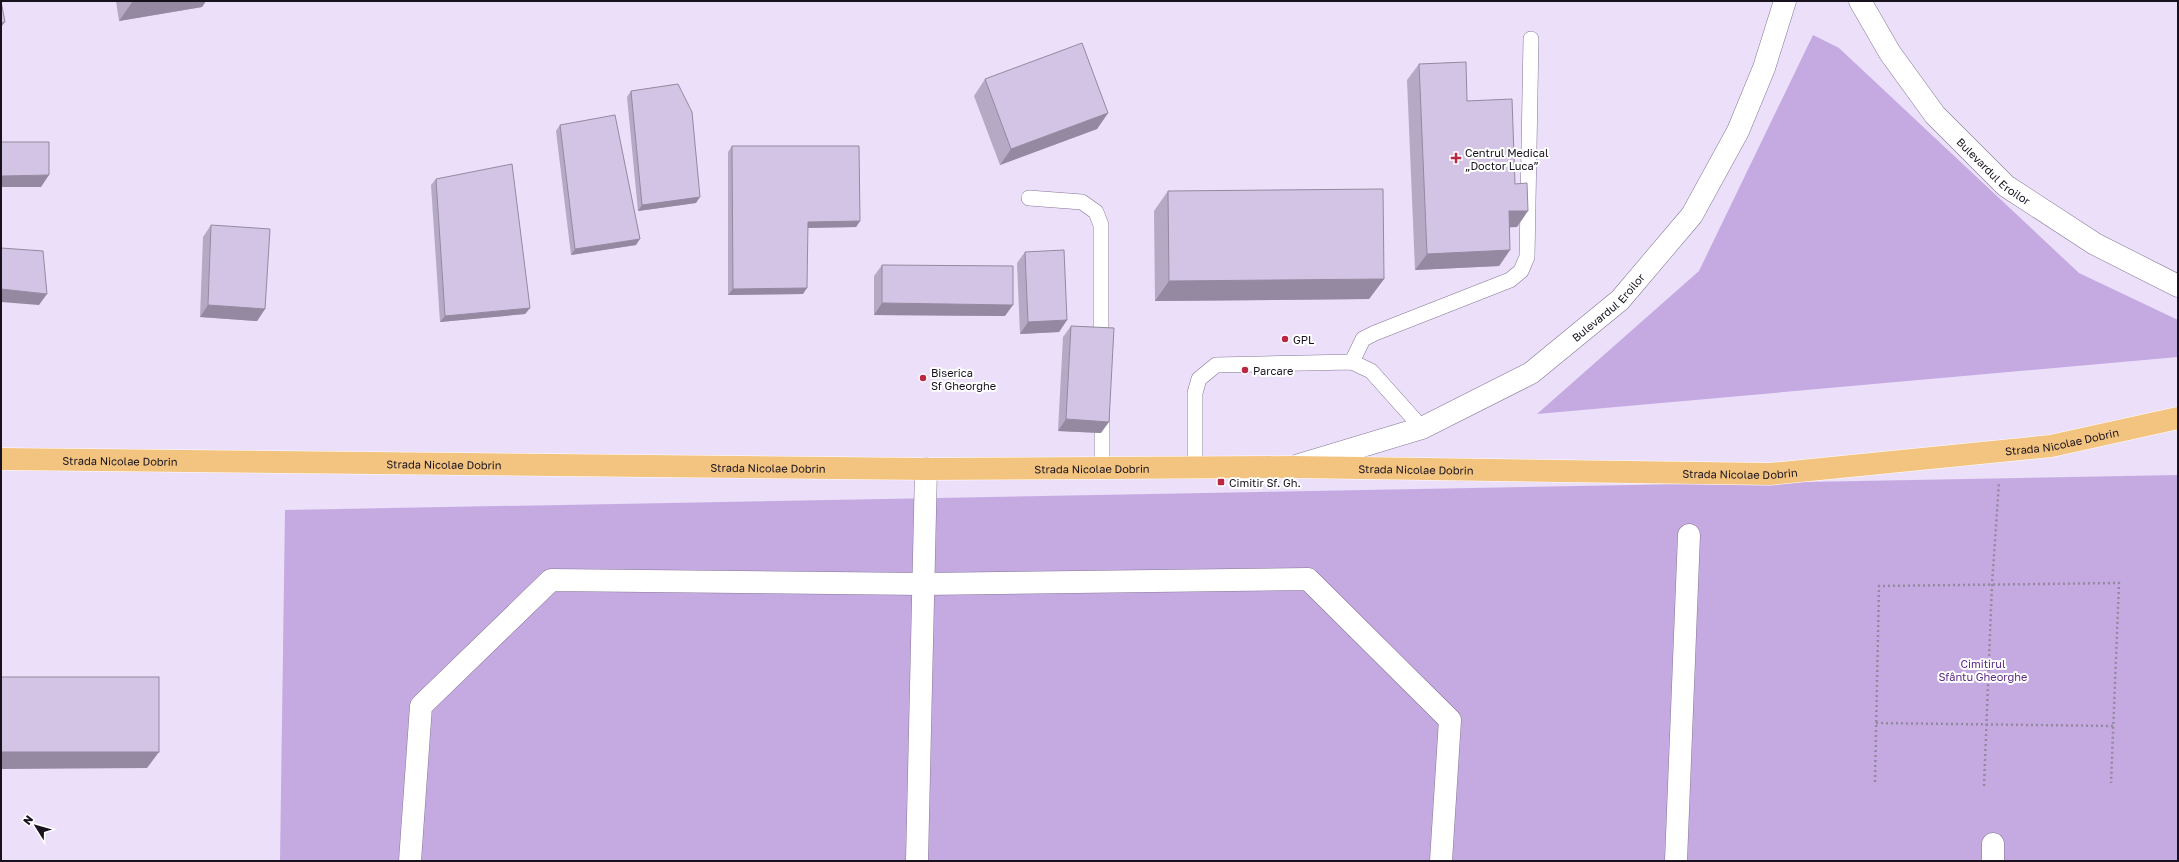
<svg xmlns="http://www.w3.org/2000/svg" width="2179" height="862" font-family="'Golos Text',sans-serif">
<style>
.green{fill:#c5aae2}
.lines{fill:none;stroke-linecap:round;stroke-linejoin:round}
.lane-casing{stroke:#867796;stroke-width:16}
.street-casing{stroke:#867796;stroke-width:23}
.secondary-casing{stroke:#867796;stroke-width:23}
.primary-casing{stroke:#fff;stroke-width:23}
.path{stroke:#93899e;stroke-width:2.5;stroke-dasharray:2 3;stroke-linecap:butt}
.lane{stroke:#fff;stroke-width:15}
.street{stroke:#fff;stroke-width:22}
.secondary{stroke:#fff;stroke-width:22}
.primary{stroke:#f3c47f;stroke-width:22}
.wall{fill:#b5a9c5}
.shaded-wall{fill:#9489a0}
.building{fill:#d3c4e5;stroke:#9489a0}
.poi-dot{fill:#b92741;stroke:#fff;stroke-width:1.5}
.labels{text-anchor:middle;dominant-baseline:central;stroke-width:4;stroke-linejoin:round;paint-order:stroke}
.poi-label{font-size:11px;fill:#18121e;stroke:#fff;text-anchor:start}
.street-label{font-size:11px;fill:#18121e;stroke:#fff}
.park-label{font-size:11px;fill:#5e2a88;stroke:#fff}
</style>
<rect width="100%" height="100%" fill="#ebdffa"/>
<g class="green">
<path d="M1813 35 1839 48 2079 273 2178 320V357L1537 414 1699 271Z"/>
<path d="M2178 475V861H280L285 510Z"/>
</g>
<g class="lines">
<g class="lane-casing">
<g id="lane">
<path d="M1029 198 1082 202 1096 212 1101 225V346"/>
<path d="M1352 362 1363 339 1375 333 1510 280 1521 271 1527 257 1531 39"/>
<path d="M1102 412V467"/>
<path d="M1195 466V393L1199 379 1216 365 1352 362 1371 371 1422 428"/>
</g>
</g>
<g class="street-casing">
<g id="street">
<path d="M1993 844V861"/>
<path d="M410 861 421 706 551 580 924 584 1308 579 1450 720 1441 861"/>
<path d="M917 861 926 469"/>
<path d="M1676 861 1689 535"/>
</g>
</g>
<g class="secondary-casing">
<g id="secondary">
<path id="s1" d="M1860 1 1890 53 1935 115 2006 186 2095 244 2178 286"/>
<path id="s2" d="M1299 465 1422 428 1531 373 1620 300 1692 215 1738 131 1764 68 1785 1"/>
</g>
</g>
<g class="primary-casing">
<g id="primary">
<path id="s3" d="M1 459 926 469 1293 467 1770 474 2051 446 2178 418"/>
</g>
</g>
<g class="path">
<path d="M1876 723 2113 726"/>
<path d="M1875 782 1879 586 2119 583 2111 783"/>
<path d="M1984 786 1992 584 1999 482"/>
</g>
<use href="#lane" class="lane"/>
<use href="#street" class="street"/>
<use href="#secondary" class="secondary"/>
<use href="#primary" class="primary"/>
</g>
<g class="wall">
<path d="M116 1H206L202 7 119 21Z"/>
<path d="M1419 64 1467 101 1515 184 1517 227H1510V250L1499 266 1415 270 1407 80Z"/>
<path d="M985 79 1108 113 1097 129 1000 165 974 96Z"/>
<path d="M631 91 696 203 638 211 627 97Z"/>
<path d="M560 125 636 245 571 255 556 131Z"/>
<path d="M732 146 860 221 856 227 807 228 803 294 728 295V152Z"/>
<path d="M436 179 530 308 525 314 440 322 431 185Z"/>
<path d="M1168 191 1384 279 1369 299 1155 301 1154 211Z"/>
<path d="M211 225 265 309 257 321 200 317 203 237Z"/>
<path d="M1025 252 1067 320 1059 332 1020 334 1017 263Z"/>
<path d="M882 265 1005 316 874 315V276Z"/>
<path d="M1071 326 1101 433 1058 431 1063 337Z"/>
</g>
<g class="shaded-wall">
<path d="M133 1H206L202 7 119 21Z"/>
<path d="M5 22 1 27V23Z"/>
<path d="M1108 113 1097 129 1000 165 1011 149Z"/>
<path d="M49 175 41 187H1V176Z"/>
<path d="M700 197 696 203 638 211 642 205Z"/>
<path d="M1509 211H1528L1517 227 1497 228Z"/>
<path d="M860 221 856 227 803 228 808 222Z"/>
<path d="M640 239 636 245 571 255 575 249Z"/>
<path d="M1510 250 1499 266 1415 270 1427 254Z"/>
<path d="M1384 279 1369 299 1155 301 1169 281Z"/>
<path d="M807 288 803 294 728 295 733 289Z"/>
<path d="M1 289 47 294 39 305 1 302Z"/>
<path d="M882 303 1013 305 1005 316 874 315Z"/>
<path d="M208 305 265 309 257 321 200 317Z"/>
<path d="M530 308 525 314 440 322 445 316Z"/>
<path d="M1067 320 1059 332 1020 334 1028 322Z"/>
<path d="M1066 419 1109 422 1101 433 1058 431Z"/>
<path d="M1 752H159L147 768 1 769Z"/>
</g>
<g class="building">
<path d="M1 1 5 22 1 23Z"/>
<path d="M1082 43 1108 113 1011 149 985 79Z"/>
<path d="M1466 62 1467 101 1512 99 1515 184 1527 183 1528 211H1509L1510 250 1427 254 1419 64Z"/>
<path d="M678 84 692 112 700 197 642 205 631 91Z"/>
<path d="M615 115 640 239 575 249 560 125Z"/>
<path d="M1 142H49V175L1 176Z"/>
<path d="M732 146H859L860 221 808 222 807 288 733 289Z"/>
<path d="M512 164 530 308 445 316 436 179Z"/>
<path d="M1383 189 1384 279 1169 281 1168 191Z"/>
<path d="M211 225 270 229 265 309 208 305Z"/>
<path d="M1 248 43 251 47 294 1 289Z"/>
<path d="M1064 250 1067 320 1028 322 1025 252Z"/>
<path d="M882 265 1013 266V305L882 303Z"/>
<path d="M1071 326 1114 328 1109 422 1066 419Z"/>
<rect x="1" y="677" width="158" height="75"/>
</g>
<g class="poi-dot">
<path d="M1454 152h4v4h4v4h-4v4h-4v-4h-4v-4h4z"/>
<circle cx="1285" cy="339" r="4"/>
<circle cx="1245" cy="370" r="4"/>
<circle cx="923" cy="378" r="4"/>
<rect x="1217" y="478" width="8" height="8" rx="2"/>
</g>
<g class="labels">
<g class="poi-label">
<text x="1465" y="152">Centrul Medical<tspan x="1465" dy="13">„Doctor Luca”</tspan></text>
<text x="1293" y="339">GPL</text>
<text x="1253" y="370">Parcare</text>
<text x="931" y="372">Biserica<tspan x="931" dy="13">Sf Gheorghe</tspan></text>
<text x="1229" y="482">Cimitir Sf. Gh.</text>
</g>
<g class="street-label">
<text stroke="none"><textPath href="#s1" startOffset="218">Bulevardul Eroilor</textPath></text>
<text stroke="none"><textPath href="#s2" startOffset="352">Bulevardul Eroilor</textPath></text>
<text stroke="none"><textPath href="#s3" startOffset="2063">Strada Nicolae Dobrin</textPath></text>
<text stroke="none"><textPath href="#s3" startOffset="119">Strada Nicolae Dobrin</textPath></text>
<text stroke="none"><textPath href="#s3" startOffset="443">Strada Nicolae Dobrin</textPath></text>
<text stroke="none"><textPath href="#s3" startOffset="767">Strada Nicolae Dobrin</textPath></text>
<text stroke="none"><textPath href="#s3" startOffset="1091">Strada Nicolae Dobrin</textPath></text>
<text stroke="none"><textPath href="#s3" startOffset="1415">Strada Nicolae Dobrin</textPath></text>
<text stroke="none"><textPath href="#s3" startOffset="1739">Strada Nicolae Dobrin</textPath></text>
</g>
<g class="park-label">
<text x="1983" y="663">Cimitirul<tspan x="1983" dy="13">Sfântu Gheorghe</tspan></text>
</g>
</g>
<rect width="2179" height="862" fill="none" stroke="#18121e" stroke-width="4"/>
<g transform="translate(36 826) rotate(307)" stroke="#ffffff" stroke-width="3" paint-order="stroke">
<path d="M0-3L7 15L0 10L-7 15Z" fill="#18121e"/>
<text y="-6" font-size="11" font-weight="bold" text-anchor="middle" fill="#18121e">N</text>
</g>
</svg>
